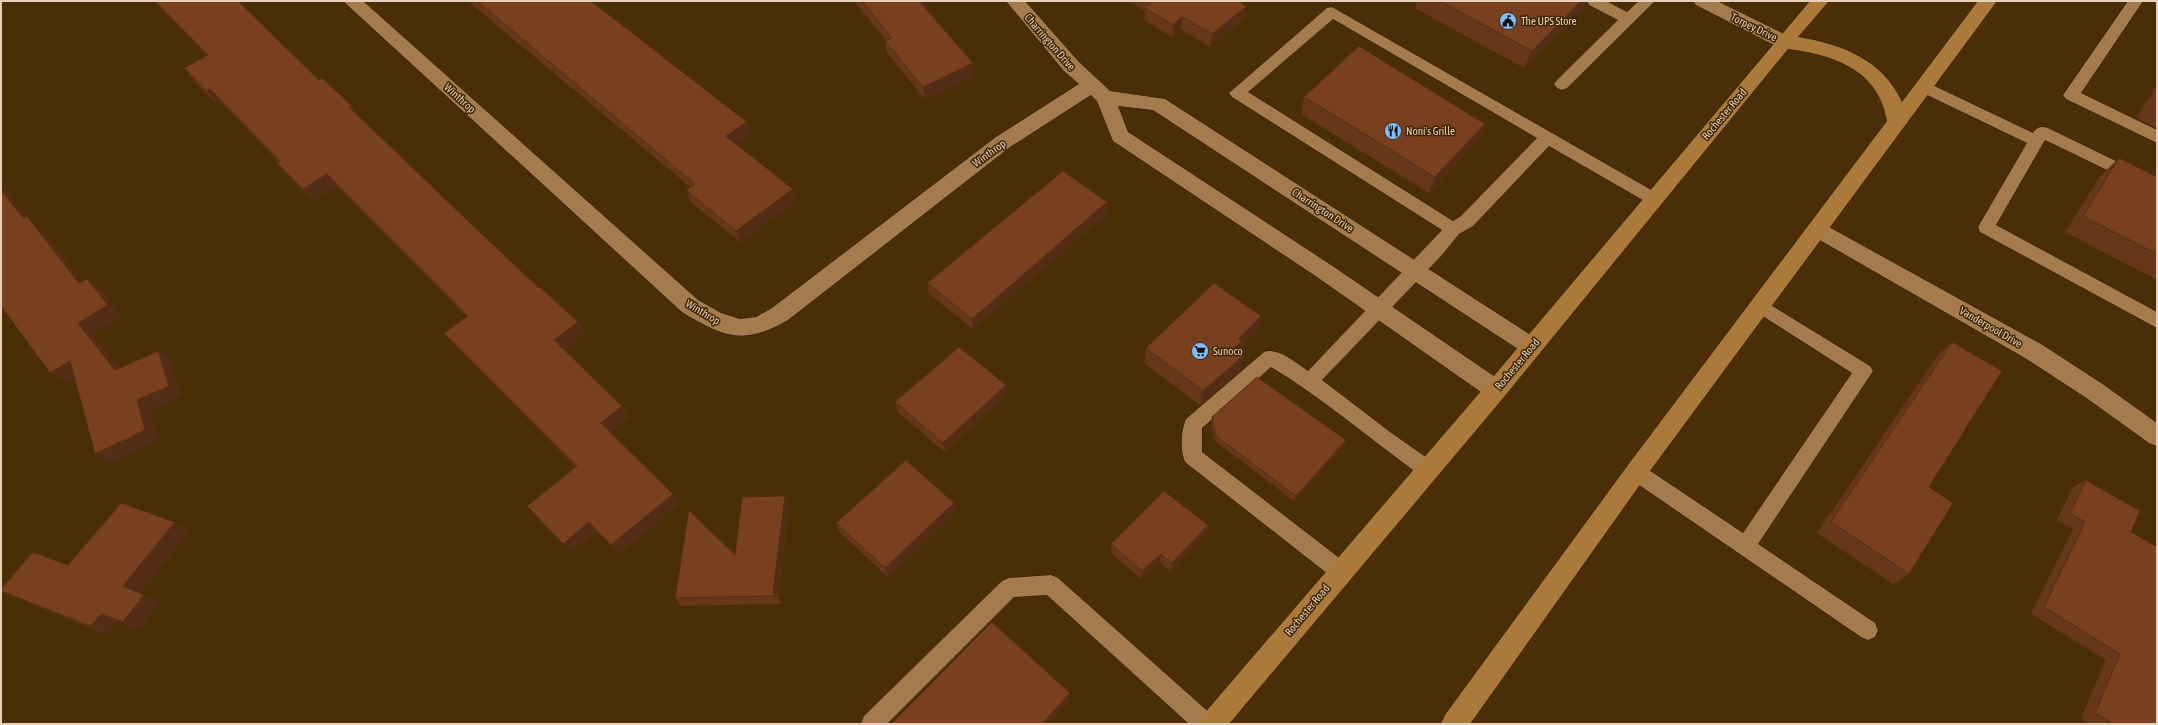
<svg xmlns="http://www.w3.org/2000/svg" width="2158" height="725" font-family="'Asap Condensed',sans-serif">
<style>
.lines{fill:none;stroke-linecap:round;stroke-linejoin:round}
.lane-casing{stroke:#2b1801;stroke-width:1}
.street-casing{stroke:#2b1801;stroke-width:1}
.secondary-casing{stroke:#2b1801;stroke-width:1}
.lane{fill:#a47b4d;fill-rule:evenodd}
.street{fill:#a47b4d;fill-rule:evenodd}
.secondary{fill:#ab7a3a;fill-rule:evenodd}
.wall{fill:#67371b}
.shaded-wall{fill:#542d16}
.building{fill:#78401f;stroke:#542d16}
.labels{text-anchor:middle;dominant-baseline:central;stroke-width:3;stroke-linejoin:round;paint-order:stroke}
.poi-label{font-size:11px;fill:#e8d1ba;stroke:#3f2400;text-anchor:start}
.street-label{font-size:11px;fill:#e8d1ba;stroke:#3f2400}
</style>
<rect width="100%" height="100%" fill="#4a2e08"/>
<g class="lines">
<g class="lane-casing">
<g id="lane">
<path d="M1587 1H1606L1627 12 1639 1H1655L1567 88 1562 90 1557 88 1554 84 1557 80 1618 20 1589 5Z"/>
<path d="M2128 1H2143L2081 93 2157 130V143L2066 99 2063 95Z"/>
<path d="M1332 7 1660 195 1662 199 1660 203 1654 205 1648 203 1549 146 1473 226 1459 234 1442 255 1322 380 1390 432 1434 463 1437 469 1434 475 1427 478 1420 475C1370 439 1324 399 1271 367L1202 428V452L1347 564 1350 571 1347 578 1340 580 1333 578 1185 462C1180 451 1181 430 1186 419L1264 352C1278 347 1296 363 1308 371L1442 230 1232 97 1229 93 1327 8ZM1333 19 1537 138 1461 216 1453 221 1248 92Z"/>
<path d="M1924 81 2033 133C2037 127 2041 126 2048 128L2157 181V194L2045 140 1996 225 2157 312V328L1980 232 1978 227 2027 143 1919 91 1916 87 1919 83Z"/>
<path d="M1761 299 1870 366 1873 371 1758 544 1875 623 1878 630 1875 637 1868 640 1861 637 1629 478 1626 472 1629 466 1636 463 1643 466 1743 533 1852 373 1755 311 1752 306 1755 301Z"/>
<path d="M1051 575 1058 578 1213 716 1216 724H1189L1047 595 1014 597 887 724H861L864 716 1002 581 1009 578Z"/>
</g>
</g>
<g class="street-casing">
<g id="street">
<path d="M343 1H363L698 300 721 313 740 319 756 317 772 308 996 137 1079 84 1064 71 1006 1H1025L1078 61 1110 91 1165 99 1540 341 1543 347 1540 353 1532 356 1524 353 1153 110 1118 106 1128 132 1331 265 1504 383 1507 390 1504 397 1496 400 1488 397 1317 277 1113 141 1097 101 1091 95 1010 147 788 320C744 346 723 337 682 312Z"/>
<path d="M1693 1H1717L1790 37 1793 42 1790 47 1784 48 1778 47 1696 5Z"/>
<path d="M1818 221 2041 344 2101 383 2157 423V446L2149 443 2085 397 2025 358 1811 235 1808 229 1811 223Z"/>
</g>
</g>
<g class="secondary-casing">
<path id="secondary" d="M1810 1H1829L1798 37C1842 44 1883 60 1902 102L1978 1H1997L1644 479 1470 724H1441L1445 715 1628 465 1887 121C1879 70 1834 55 1788 49L1504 397 1229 724H1199L1203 715 1488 383Z"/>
</g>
<use href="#lane" class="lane"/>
<use href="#street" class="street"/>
<use href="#secondary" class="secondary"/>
</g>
<g class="wall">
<path d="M154 1H238L319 80 360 117 466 219 539 288 578 322 585 333 564 349 622 406 629 417 610 432 679 503 619 554 597 531 571 552 576 467 453 343 444 333 467 317 337 186 313 200 288 175 277 163 279 162 221 102 217 104 194 81 184 68 207 55Z"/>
<path d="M468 1H591L747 122 751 134 736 144 797 200 740 242 691 202 686 190 690 187Z"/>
<path d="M854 1H927L928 12 974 76 925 99 887 53 885 41 886 40Z"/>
<path d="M1128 1H1238L1245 18 1210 47 1181 29 1172 37 1144 20 1145 11Z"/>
<path d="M1417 1H1586L1582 9 1524 68 1415 8Z"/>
<path d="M2157 86V128L2136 118Z"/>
<path d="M1304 97 1485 124 1478 140 1429 193 1301 114Z"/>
<path d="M2119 158 2157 177V280L2065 232 2101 175Z"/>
<path d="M1107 202V214L973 329 929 294 927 283Z"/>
<path d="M1257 331 1240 348 1239 354 1243 356 1240 371 1200 405 1144 363 1146 348Z"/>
<path d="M1952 342 1929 487 1909 574 1893 584 1817 533 1938 355Z"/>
<path d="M1007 395 945 452 898 412 895 402Z"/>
<path d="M1212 417 1344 446 1294 501 1215 441 1211 422Z"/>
<path d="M2086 480 2131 532 2157 724H2090L2081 718 2106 660 2031 614 2073 529 2057 520 2073 487Z"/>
<path d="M789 505 778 599 781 604 681 606 675 598 735 555Z"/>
<path d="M956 512 888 577 839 532 836 523Z"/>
<path d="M175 522 189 531 140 593 159 603 139 629 117 621 107 634 17 598 1 591 68 565Z"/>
<path d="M1208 525 1206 534 1170 572 1160 562 1141 579 1111 553V544Z"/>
</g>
<g class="shaded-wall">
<path d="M923 1H927L928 12 920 2Z"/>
<path d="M1581 1H1586L1582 9 1524 68 1532 51Z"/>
<path d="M1247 6 1245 18 1210 47 1212 34Z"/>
<path d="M1182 17 1181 29 1172 37 1173 25Z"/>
<path d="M973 63 974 76 925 99 923 87Z"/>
<path d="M210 89 221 102 217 104 207 91Z"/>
<path d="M351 105 360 117 349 107Z"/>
<path d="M747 122 751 134 731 149 726 136Z"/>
<path d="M1485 124 1478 140 1429 193 1435 177Z"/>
<path d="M327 174 337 186 313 200 303 189Z"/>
<path d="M1 183 37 230 23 218 1 190Z"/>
<path d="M793 189 797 200 740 242 736 231Z"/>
<path d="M1107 202V214L973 329 972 319Z"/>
<path d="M27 216 41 228 93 295 79 283Z"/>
<path d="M87 279 101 290 122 316 92 334 129 380 115 370 78 323Z"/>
<path d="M1 303 11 310 3 315 1 313Z"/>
<path d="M1261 316 1257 331 1240 348 1239 356 1233 349 1239 338Z"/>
<path d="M578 322 585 333 562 350 554 340Z"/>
<path d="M158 351 171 361 182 396 150 411 159 440 110 463 95 454 137 400Z"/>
<path d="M1243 356 1240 371 1200 405 1203 391Z"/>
<path d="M70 361 85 371 65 383 50 373Z"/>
<path d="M1006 385 1007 395 945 452 943 443Z"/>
<path d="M622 406 629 417 608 433 601 423Z"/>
<path d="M1346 440 1344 446 1294 501 1296 496Z"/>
<path d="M673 494 679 503 619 554 611 545Z"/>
<path d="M785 496 789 505 778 599 773 592Z"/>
<path d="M954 503 956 512 888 577 885 568Z"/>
<path d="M175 522 189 531 139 594 123 586Z"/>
<path d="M589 522 597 531 571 552 563 544Z"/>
<path d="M1208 525 1206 534 1170 572 1172 563Z"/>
<path d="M1161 554 1160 562 1141 579 1142 571Z"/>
<path d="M144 595 159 603 139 629 123 622Z"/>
<path d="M101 614 117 621 107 634 91 626Z"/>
<path d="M1070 693V702L1050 724H1042Z"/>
</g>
<g class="building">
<path d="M155 1H238L319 80 322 78 351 105 349 107 466 219 539 288 540 287 578 322 554 340 622 406 601 423 673 494 611 545 589 522 563 544 527 506 577 466 444 333 468 316 327 174 303 189 277 163 280 161 210 89 207 91 184 68 208 55Z"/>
<path d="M477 1H591L747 122 726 136 793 189 736 231 686 190 695 184Z"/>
<path d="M862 1H923L920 2 973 63 923 87 885 41 892 38Z"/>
<path d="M1150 1H1238L1247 6 1212 34 1182 17 1173 25 1145 8 1152 2Z"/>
<path d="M1440 1H1581L1532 51Z"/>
<path d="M1359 46 1485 124 1435 177 1304 97Z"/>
<path d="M2119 158 2157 177V254L2083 216Z"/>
<path d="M1063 171 1107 202 972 319 927 283Z"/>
<path d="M1 190 23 218 27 216 79 283 87 279 108 305 78 323 115 370 158 351 169 386 137 400 145 430 95 454 70 361 50 373 1 306Z"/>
<path d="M1214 283 1261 316 1239 338 1242 341 1233 349 1243 356 1203 391 1146 348Z"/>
<path d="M1952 342 2002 371 1929 487 1953 503 1909 574 1831 522Z"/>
<path d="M959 347 1006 385 943 443 895 402Z"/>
<path d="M1257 377 1346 440 1296 496 1216 436 1212 417Z"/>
<path d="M906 460 954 503 885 568 836 523Z"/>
<path d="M2086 480 2140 511 2131 532 2157 547V724H2113L2095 713 2120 654 2044 607 2085 522 2070 513Z"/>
<path d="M1164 491 1208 525 1172 563 1161 554 1142 571 1111 544Z"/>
<path d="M785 496 773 592 776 596 675 598 689 510 735 555 742 497Z"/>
<path d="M121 503 175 522 123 586 144 595 123 622 101 614 91 626 1 591V589L33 552 68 565Z"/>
<path d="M992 622 1070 693 1042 724H891Z"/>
</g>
<defs>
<g id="civic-disc" transform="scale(0.9)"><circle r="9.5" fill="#7fbdfa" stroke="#3f2400"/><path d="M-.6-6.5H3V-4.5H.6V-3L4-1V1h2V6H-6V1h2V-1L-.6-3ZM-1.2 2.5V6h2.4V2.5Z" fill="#111"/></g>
<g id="restaurant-disc" transform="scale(0.9)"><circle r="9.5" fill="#7fbdfa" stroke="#3f2400"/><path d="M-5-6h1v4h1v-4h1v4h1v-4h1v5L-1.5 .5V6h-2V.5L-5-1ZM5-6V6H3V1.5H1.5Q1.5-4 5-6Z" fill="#111"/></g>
<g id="supermarket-disc" transform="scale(0.9)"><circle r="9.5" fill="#7fbdfa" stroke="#3f2400"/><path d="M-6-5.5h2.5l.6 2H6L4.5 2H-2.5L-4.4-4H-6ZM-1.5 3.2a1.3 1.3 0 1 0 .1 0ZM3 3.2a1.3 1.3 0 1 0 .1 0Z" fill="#111"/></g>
</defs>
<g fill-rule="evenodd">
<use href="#civic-disc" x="1508" y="21"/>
<use href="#restaurant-disc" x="1393" y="131"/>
<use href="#supermarket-disc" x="1200" y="351"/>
</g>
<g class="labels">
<g class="poi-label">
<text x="1521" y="21">The UPS Store</text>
<text x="1406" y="131">Noni's Grille</text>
<text x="1213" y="351">Sunoco</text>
</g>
<g class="street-label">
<text transform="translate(1754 27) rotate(26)">Torpey Drive</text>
<text transform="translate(1050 42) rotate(49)">Charrington Drive</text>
<text transform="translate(460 98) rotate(42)">Winthrop</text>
<text transform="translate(1724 114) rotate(-50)">Rochester Road</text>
<text transform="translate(989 153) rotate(-36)">Winthrop</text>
<text transform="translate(1323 210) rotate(33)">Charrington Drive</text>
<text transform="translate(703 312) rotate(31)">Winthrop</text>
<text transform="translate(1991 327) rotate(30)">Vanderpool Drive</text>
<text transform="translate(1517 364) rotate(-50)">Rochester Road</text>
<text transform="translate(1307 610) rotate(-50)">Rochester Road</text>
</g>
</g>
<rect width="2158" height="725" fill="none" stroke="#e8d1ba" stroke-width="4"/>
</svg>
